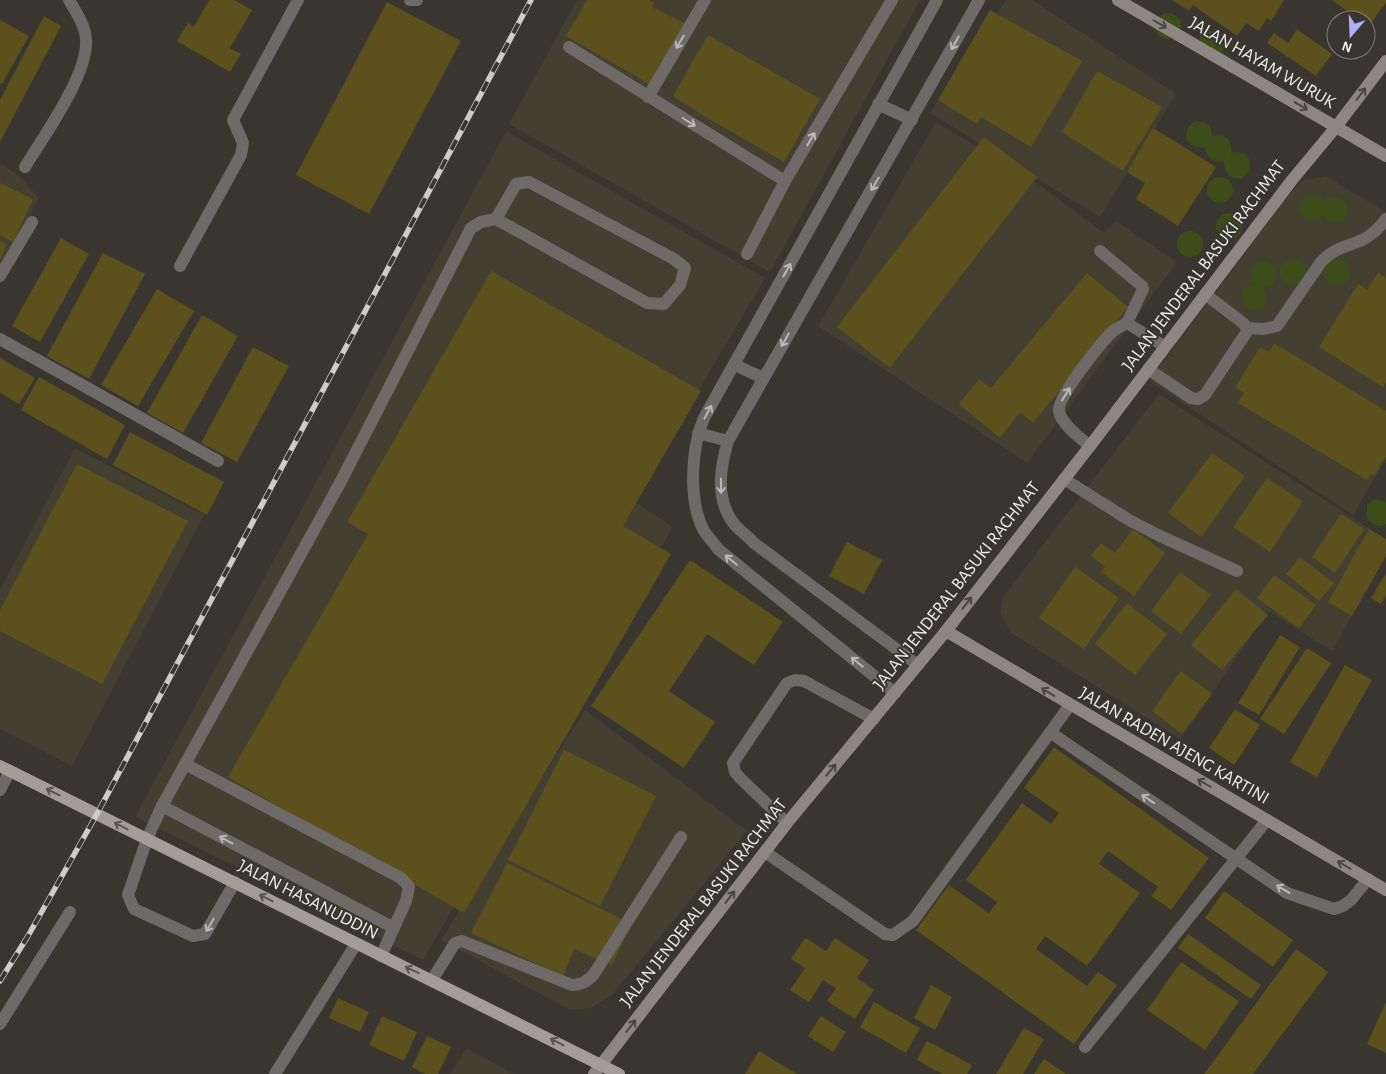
<svg xmlns="http://www.w3.org/2000/svg" width="1386" height="1074" font-family="'Alegreya Sans',sans-serif">
<style>
.built{fill:#434032}
.green{fill:#3d4d1a}
.building{fill:#5c511c}
.lines{fill:none;stroke-linecap:round;stroke-linejoin:round}
.lane{stroke:#6d6a68;stroke-width:12}
.street{stroke:#6d6a68;stroke-width:12}
.secondary{stroke:#8c8783;stroke-width:12}
.primary{stroke:#a39d98;stroke-width:12}
.rail-casing{stroke:#cdcdc7;stroke-width:5.5}
.rail{stroke:#38362f;stroke-width:4;stroke-dasharray:11;stroke-linecap:butt}
.oneway{stroke:#494640}
.oneway2{stroke:#bab9b5}
.oneway3{stroke:#58554e}
.labels{text-anchor:middle;dominant-baseline:central;stroke-width:4;stroke-linejoin:round;paint-order:stroke}
.street-label{font-size:18px;fill:#eeeee9;stroke:#38362f}
</style>
<rect width="100%" height="100%" fill="#38362f"/>
<g class="built">
<path d="M577 0H920L770 272 509 124Z"/>
<path d="M1006 0H1032L1176 94 1100 217 930 113Z"/>
<path d="M936 122 1041 186 1104 233 1116 221 1177 262 1027 463 818 326Z"/>
<path d="M506 131 765 278 633 501 673 527 423 960 135 817Z"/>
<path d="M0 163 19 176 39 198 0 267Z"/>
<path d="M1326 176 1386 212V459L1353 515 1149 381 1282 203 1301 181Z"/>
<path d="M1159 394 1386 539V555L1332 651 1268 611 1181 739 1011 633 1000 613 1003 597Z"/>
<path d="M75 448 204 515 72 766 0 729V590Z"/>
<path d="M585 710 747 831 613 994 591 1008 570 1010 441 940Z"/>
<path d="M467 1048 513 1074H450Z"/>
</g>
<g class="green">
<circle cx="1168" cy="26" r="13"/>
<path d="M1208 30 1221 33C1226 40 1226 46 1221 53L1199 44 1200 35Z"/>
<path d="M1195 121C1206 121 1212 125 1212 136 1226 134 1232 140 1231 153 1250 148 1258 169 1241 179 1229 179 1224 172 1224 161 1214 164 1206 158 1205 147 1187 151 1179 131 1195 121Z"/>
<circle cx="1220" cy="190" r="13"/>
<path d="M1308 195C1315 195 1320 196 1324 201 1332 194 1341 197 1347 205 1349 214 1346 219 1338 223L1328 221 1323 216C1306 232 1288 205 1308 195Z"/>
<circle cx="1229" cy="226" r="13"/>
<circle cx="1190" cy="244" r="13"/>
<circle cx="1293" cy="272" r="13"/>
<circle cx="1337" cy="272" r="13"/>
<path d="M1260 261C1275 261 1281 271 1273 284L1263 287C1273 303 1260 318 1244 306 1239 296 1241 290 1250 284L1256 285C1249 276 1250 266 1260 261Z"/>
<path d="M1375 499 1386 502V524C1379 528 1371 525 1367 518V505Z"/>
</g>
<g class="building">
<path d="M209 0H234L252 10 230 48 241 54 230 72 177 41 188 23 194 27Z"/>
<path d="M587 0H649L654 3 652 7 686 24 651 85 566 36Z"/>
<path d="M1172 0H1284L1271 21 1267 18 1259 31 1246 23 1237 36 1193 5 1189 11Z"/>
<path d="M1332 0H1386V3L1368 27 1366 25V20H1359Z"/>
<path d="M387 2 461 41 369 214 296 175Z"/>
<path d="M990 10 1082 61 1031 147 981 117 977 124 938 100Z"/>
<path d="M44 16 61 26 0 142V100Z"/>
<path d="M0 20 29 36 2 84 0 83Z"/>
<path d="M1297 29 1332 54 1316 76 1267 43 1274 33 1288 43Z"/>
<path d="M708 35 820 99 784 162 704 116 673 96Z"/>
<path d="M1097 71 1162 107 1123 171 1062 132Z"/>
<path d="M1153 128 1216 167 1178 226 1136 199 1145 183 1127 172Z"/>
<path d="M984 137 1037 177 890 368 837 327Z"/>
<path d="M0 183 33 199 13 242 0 235Z"/>
<path d="M61 238 89 254 40 342 12 326Z"/>
<path d="M0 241 7 244 0 260Z"/>
<path d="M103 253 145 274 89 379 47 356Z"/>
<path d="M491 271 701 391 623 526 671 554 464 913 228 777 368 534 347 522Z"/>
<path d="M1087 273 1128 307 1033 423 1020 412 1000 438 959 404 979 379 991 388Z"/>
<path d="M1378 273 1386 278V382L1383 387 1319 347 1358 284 1367 290Z"/>
<path d="M157 289 194 311 138 406 101 385Z"/>
<path d="M202 315 238 336 183 433 147 413Z"/>
<path d="M1274 343 1386 411V456L1374 476 1371 474 1367 480 1238 403 1244 393 1235 388 1260 347 1269 352Z"/>
<path d="M253 347 289 366 237 462 201 443Z"/>
<path d="M0 358 35 378 19 404 0 393Z"/>
<path d="M39 377 125 425 107 459 21 410Z"/>
<path d="M130 432 224 482 207 515 113 465Z"/>
<path d="M1212 453 1245 476 1201 537 1168 513Z"/>
<path d="M77 464 188 521 102 684 0 631V610Z"/>
<path d="M1267 478 1303 502 1270 552 1233 527Z"/>
<path d="M1341 514 1364 529 1335 573 1312 557Z"/>
<path d="M1133 529 1165 553 1134 596 1101 572 1105 567 1091 556 1101 543 1115 553Z"/>
<path d="M1369 529 1386 539V556L1352 616 1328 602Z"/>
<path d="M847 542 882 560 864 594 829 576Z"/>
<path d="M1300 557 1334 583 1319 601 1286 574Z"/>
<path d="M690 560 783 622 754 665 707 634 669 691 715 722 684 768 591 706Z"/>
<path d="M1075 567 1119 598 1084 649 1039 618Z"/>
<path d="M1180 572 1211 595 1181 634 1151 611Z"/>
<path d="M1386 573V595L1381 604 1371 598Z"/>
<path d="M1274 575 1316 605 1299 628 1257 598Z"/>
<path d="M1236 589 1268 615 1222 670 1191 645Z"/>
<path d="M1127 603 1167 634 1135 675 1095 644Z"/>
<path d="M1280 635 1300 647 1259 715 1238 703Z"/>
<path d="M1307 648 1331 663 1284 734 1260 719Z"/>
<path d="M1345 665 1372 680 1317 777 1290 762Z"/>
<path d="M1181 671 1212 694 1182 734 1152 711Z"/>
<path d="M1235 709 1260 725 1234 765 1209 748Z"/>
<path d="M1054 747 1209 858 1171 910 1151 896 1158 887 1108 851 1099 864 1140 893 1087 966 1045 936 1036 949 1087 986 1098 972 1117 985 1074 1044 916 930 949 885 989 913 997 902 966 880 1022 803 1051 824 1059 813 1024 788Z"/>
<path d="M564 750 656 796 600 906 508 860Z"/>
<path d="M507 863 632 924 612 965 574 949 563 976 471 933Z"/>
<path d="M1224 891 1293 940 1273 967 1205 918Z"/>
<path d="M1188 934 1261 985 1251 999 1178 948Z"/>
<path d="M805 938 826 951 835 938 869 960 857 978 874 990 855 1019 827 1001 836 988 823 980 809 1002 790 990 805 968 791 959Z"/>
<path d="M1296 949 1328 972 1253 1074H1204Z"/>
<path d="M1181 962 1239 1001 1205 1050 1147 1010Z"/>
<path d="M931 985 952 997 935 1030 914 1018Z"/>
<path d="M338 998 369 1012 360 1032 329 1018Z"/>
<path d="M874 1002 920 1028 906 1053 860 1027Z"/>
<path d="M1386 1002V1053L1367 1044Z"/>
<path d="M382 1016 417 1032 404 1061 369 1045Z"/>
<path d="M821 1016 846 1032 833 1052 808 1036Z"/>
<path d="M1024 1028 1044 1039 1023 1074H996Z"/>
<path d="M427 1036 451 1047 438 1074H425L412 1067Z"/>
<path d="M927 1041 972 1065 967 1074H942L917 1060Z"/>
<path d="M759 1051 797 1074H745Z"/>
<path d="M1044 1059 1066 1074H1034Z"/>
</g>
<g class="lines">
<g class="lane">
<path d="M410 0H417"/>
<path d="M569 47 785 181 892 0"/>
<path d="M648 97 705 0"/>
<path d="M878 104 912 120"/>
<path d="M25 167C43 137 89 74 86 39 85 25 76 12 69 0"/>
<path d="M1100 251 1142 286 1143 289 1127 323"/>
<path d="M747 254 785 181"/>
<path d="M180 266 241 155 243 143 233 120 298 0"/>
<path d="M0 276 32 222"/>
<path d="M1247 328 1264 329 1277 326 1321 262C1336 246 1349 247 1366 238 1374 233 1381 226 1386 219"/>
<path d="M0 339 218 461"/>
<path d="M735 365 763 378"/>
<path d="M1148 369 1191 398 1198 399 1205 395 1246 333 1247 328 1243 323 1205 294"/>
<path d="M698 433 728 441"/>
<path d="M1090 446C1080 438 1061 424 1059 411 1057 397 1101 343 1113 331 1117 328 1122 326 1127 323L1164 346"/>
<path d="M918 665 754 543C748 536 740 531 734 524 715 499 720 468 728 441L979 0"/>
<path d="M895 693 718 549C714 543 708 537 704 531 688 501 691 448 704 418L937 0"/>
<path d="M185 764 401 878 409 887 406 901 381 956"/>
<path d="M162 806 394 928"/>
<path d="M787 823 740 778 735 772 733 763 787 683 795 680 804 681 874 719"/>
<path d="M235 882 205 934 193 936 134 909 128 895 147 839 162 806 340 483 471 228 481 222 496 219 647 303 664 304 680 285 685 268 674 259 529 182 516 184 496 219"/>
<path d="M432 980 455 943 462 941 572 985C582 984 587 982 594 974L681 837"/>
</g>
<g class="street">
<path d="M1064 479 1129 520 1160 536 1237 571"/>
<path d="M1051 733 1287 893 1334 909 1343 906 1351 900 1368 879"/>
<path d="M0 790 10 771"/>
<path d="M765 852 885 934 893 935 913 921 1070 705"/>
<path d="M0 1024 70 912"/>
<path d="M1085 1047 1267 820"/>
<path d="M275 1074 356 944"/>
</g>
<g class="secondary">
<path d="M1118 0 1386 156"/>
<path d="M946 631 1386 890"/>
<path d="M594 1074 787 823 946 631 1090 446 1292 180 1336 127 1386 61"/>
</g>
<path class="primary" d="M0 766 619 1074"/>
<g class="rail-casing">
<path id="rail" d="M0 981 28 936 97 814 531 0"/>
</g>
<use href="#rail" class="rail"/>
</g>
<defs><path id="oneway-shaft" d="M-6 0H5M1.5-3L5.5 0L1.5 3" fill="none" stroke-width="1.6" stroke-linecap="round" stroke-linejoin="round" transform="scale(1.25)"/></defs>
<g class="oneway">
<use href="#oneway-shaft" transform="translate(1160 24) rotate(30)"/>
<use href="#oneway-shaft" transform="translate(1361 94) rotate(-53)"/>
<use href="#oneway-shaft" transform="translate(1301 106) rotate(31)"/>
<use href="#oneway-shaft" transform="translate(967 603) rotate(-52)"/>
<use href="#oneway-shaft" transform="translate(1048 692) rotate(-149)"/>
<use href="#oneway-shaft" transform="translate(831 770) rotate(-50)"/>
<use href="#oneway-shaft" transform="translate(1204 783) rotate(-150)"/>
<use href="#oneway-shaft" transform="translate(1344 865) rotate(-150)"/>
<use href="#oneway-shaft" transform="translate(730 897) rotate(-52)"/>
<use href="#oneway-shaft" transform="translate(631 1026) rotate(-52)"/>
</g>
<g class="oneway2">
<use href="#oneway-shaft" transform="translate(680 42) rotate(121)"/>
<use href="#oneway-shaft" transform="translate(955 43) rotate(119)"/>
<use href="#oneway-shaft" transform="translate(689 122) rotate(32)"/>
<use href="#oneway-shaft" transform="translate(811 139) rotate(-60)"/>
<use href="#oneway-shaft" transform="translate(875 184) rotate(120)"/>
<use href="#oneway-shaft" transform="translate(787 270) rotate(-61)"/>
<use href="#oneway-shaft" transform="translate(785 340) rotate(120)"/>
<use href="#oneway-shaft" transform="translate(1066 394) rotate(-58)"/>
<use href="#oneway-shaft" transform="translate(708 412) rotate(-61)"/>
<use href="#oneway-shaft" transform="translate(721 486) rotate(89)"/>
<use href="#oneway-shaft" transform="translate(731 560) rotate(-140)"/>
<use href="#oneway-shaft" transform="translate(857 662) rotate(-141)"/>
<use href="#oneway-shaft" transform="translate(1148 799) rotate(-146)"/>
<use href="#oneway-shaft" transform="translate(226 840) rotate(-152)"/>
<use href="#oneway-shaft" transform="translate(1283 889) rotate(-149)"/>
<use href="#oneway-shaft" transform="translate(210 925) rotate(120)"/>
</g>
<g class="oneway3">
<use href="#oneway-shaft" transform="translate(53 792) rotate(-154)"/>
<use href="#oneway-shaft" transform="translate(121 826) rotate(-153)"/>
<use href="#oneway-shaft" transform="translate(266 898) rotate(-153)"/>
<use href="#oneway-shaft" transform="translate(412 970) rotate(-155)"/>
<use href="#oneway-shaft" transform="translate(557 1042) rotate(-153)"/>
</g>
<g class="labels">
<g class="street-label">
<text transform="translate(1262 63) rotate(30)">JALAN HAYAM WURUK</text>
<text transform="translate(1204 266) rotate(-53)">JALAN JENDERAL BASUKI RACHMAT</text>
<text transform="translate(957 586) rotate(-52)">JALAN JENDERAL BASUKI RACHMAT</text>
<text transform="translate(1174 746) rotate(30)">JALAN RADEN AJENG KARTINI</text>
<text transform="translate(308 900) rotate(27)">JALAN HASANUDDIN</text>
<text transform="translate(704 903) rotate(-52)">JALAN JENDERAL BASUKI RACHMAT</text>
</g>
</g>
<g transform="translate(1351 35) rotate(199)"><circle r="24" fill="#38362f" stroke="#818079"/>
<path d="M0-4L9 19L0 12L-9 19Z" fill="#aeaefa"/>
<text y="-8" font-size="14" font-weight="bold" text-anchor="middle" fill="#eeeee9">N</text>
</g>
</svg>
